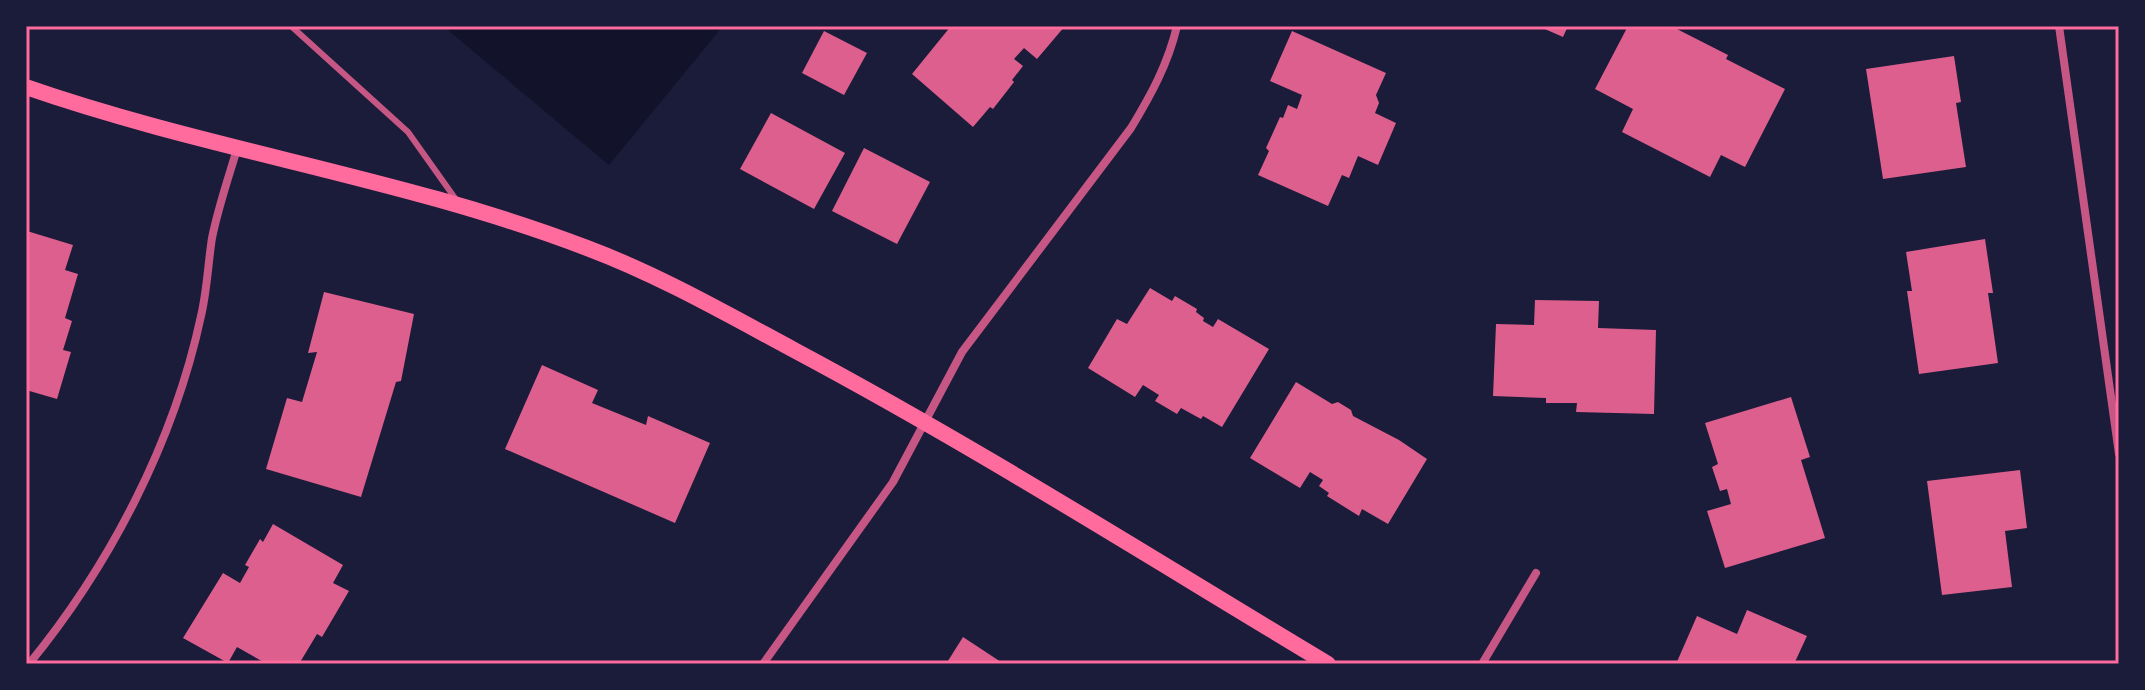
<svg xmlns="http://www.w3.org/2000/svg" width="2145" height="690" font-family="Commissioner,sans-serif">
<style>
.water{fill:#12122b}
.building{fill:#dd5f8e}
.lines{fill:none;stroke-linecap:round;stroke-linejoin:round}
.service{stroke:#c65784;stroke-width:6}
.minor{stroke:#c65784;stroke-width:8}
.secondary{stroke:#ff6b9d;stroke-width:16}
.neatline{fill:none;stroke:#ff6b9d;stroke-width:3}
</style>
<rect width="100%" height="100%" fill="#1b1b3a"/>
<path class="water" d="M443 26H723L609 165Z"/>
<g class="building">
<path d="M951 26 953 27 1065 26 1037 59 1024 48 1014 59 1023 66 1012 80 1014 82 993 109 990 107 973 127 912 74Z"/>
<path d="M1538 26H1568L1563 37Z"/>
<path d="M1628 26H1671L1728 55 1726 59 1785 89 1745 167 1721 155 1710 177 1622 132 1633 109 1595 89Z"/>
<path d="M824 31 867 53 844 95 802 73Z"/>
<path d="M1292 31 1386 73 1376 95 1379 103 1375 113 1396 123 1378 165 1358 156 1349 178 1342 175 1328 206 1258 175 1269 151 1266 148 1280 117 1283 118 1288 105 1297 109 1302 95 1270 81Z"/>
<path d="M1954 56 1961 102 1956 103 1966 167 1883 179 1866 69Z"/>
<path d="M771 113 845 153 814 209 740 169Z"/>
<path d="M864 148 930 182 897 244 832 211Z"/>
<path d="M27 231 73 245 65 270 78 274 65 318 72 321 63 350 71 352 57 399 26 390Z"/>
<path d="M1985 239 1993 293H1988L1998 363 1919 374 1907 291H1912L1906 252Z"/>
<path d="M1150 288 1172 301 1175 296 1197 309 1196 312 1204 318 1203 321 1213 327 1218 319 1269 349 1222 427 1203 416 1201 419 1181 408 1177 414 1155 401 1159 395 1143 385 1135 397 1088 368 1117 319 1127 324Z"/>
<path d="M324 292 414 314 401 381 396 382 361 497 266 469 287 398 302 402 317 352 308 353Z"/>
<path d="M1535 300 1599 301 1598 328 1656 330 1654 414 1576 412 1577 403H1546V398L1493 396 1496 324 1534 325Z"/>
<path d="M542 365 598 390 592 403 646 425 648 416 710 443 675 523 505 449Z"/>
<path d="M1296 382 1332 404 1338 402 1351 410 1353 416 1399 440 1427 459 1388 524 1362 509 1359 516 1327 496 1329 493 1319 486 1323 480 1310 472 1300 488 1250 458Z"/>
<path d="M1791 397 1810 457 1801 460 1825 538 1725 568 1707 511 1731 504 1727 489 1720 491 1712 467 1718 464 1705 423Z"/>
<path d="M2020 470 2027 528 2005 531 2012 587 1942 595 1927 481Z"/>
<path d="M273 524 343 565 333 583 349 591 322 637 317 634 299 664H267L237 647 228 663 183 638 223 573 240 583 249 567 245 565 260 539 263 542Z"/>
<path d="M1747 610 1807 636 1794 664H1676L1697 616 1737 634Z"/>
<path d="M963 637 1004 664H946Z"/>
</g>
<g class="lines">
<path class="service" d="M291 26 408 132 457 201"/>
<g class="minor">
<path d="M2059 26 2119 454"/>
<path d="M29 664C110 565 174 442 201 316 207 291 208 264 212 238 218 208 228 179 237 149"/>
<path d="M763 664 893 482 962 352 1131 128C1151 95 1168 64 1177 26"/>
<path d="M1482 664 1536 573"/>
</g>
<path class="secondary" d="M26 87C210 151 405 178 587 248 659 275 727 314 794 350 976 447 1151 558 1328 664"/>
</g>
<rect width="2145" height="690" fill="none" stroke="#1b1b3a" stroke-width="56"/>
<rect x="28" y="28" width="2089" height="634" class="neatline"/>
</svg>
